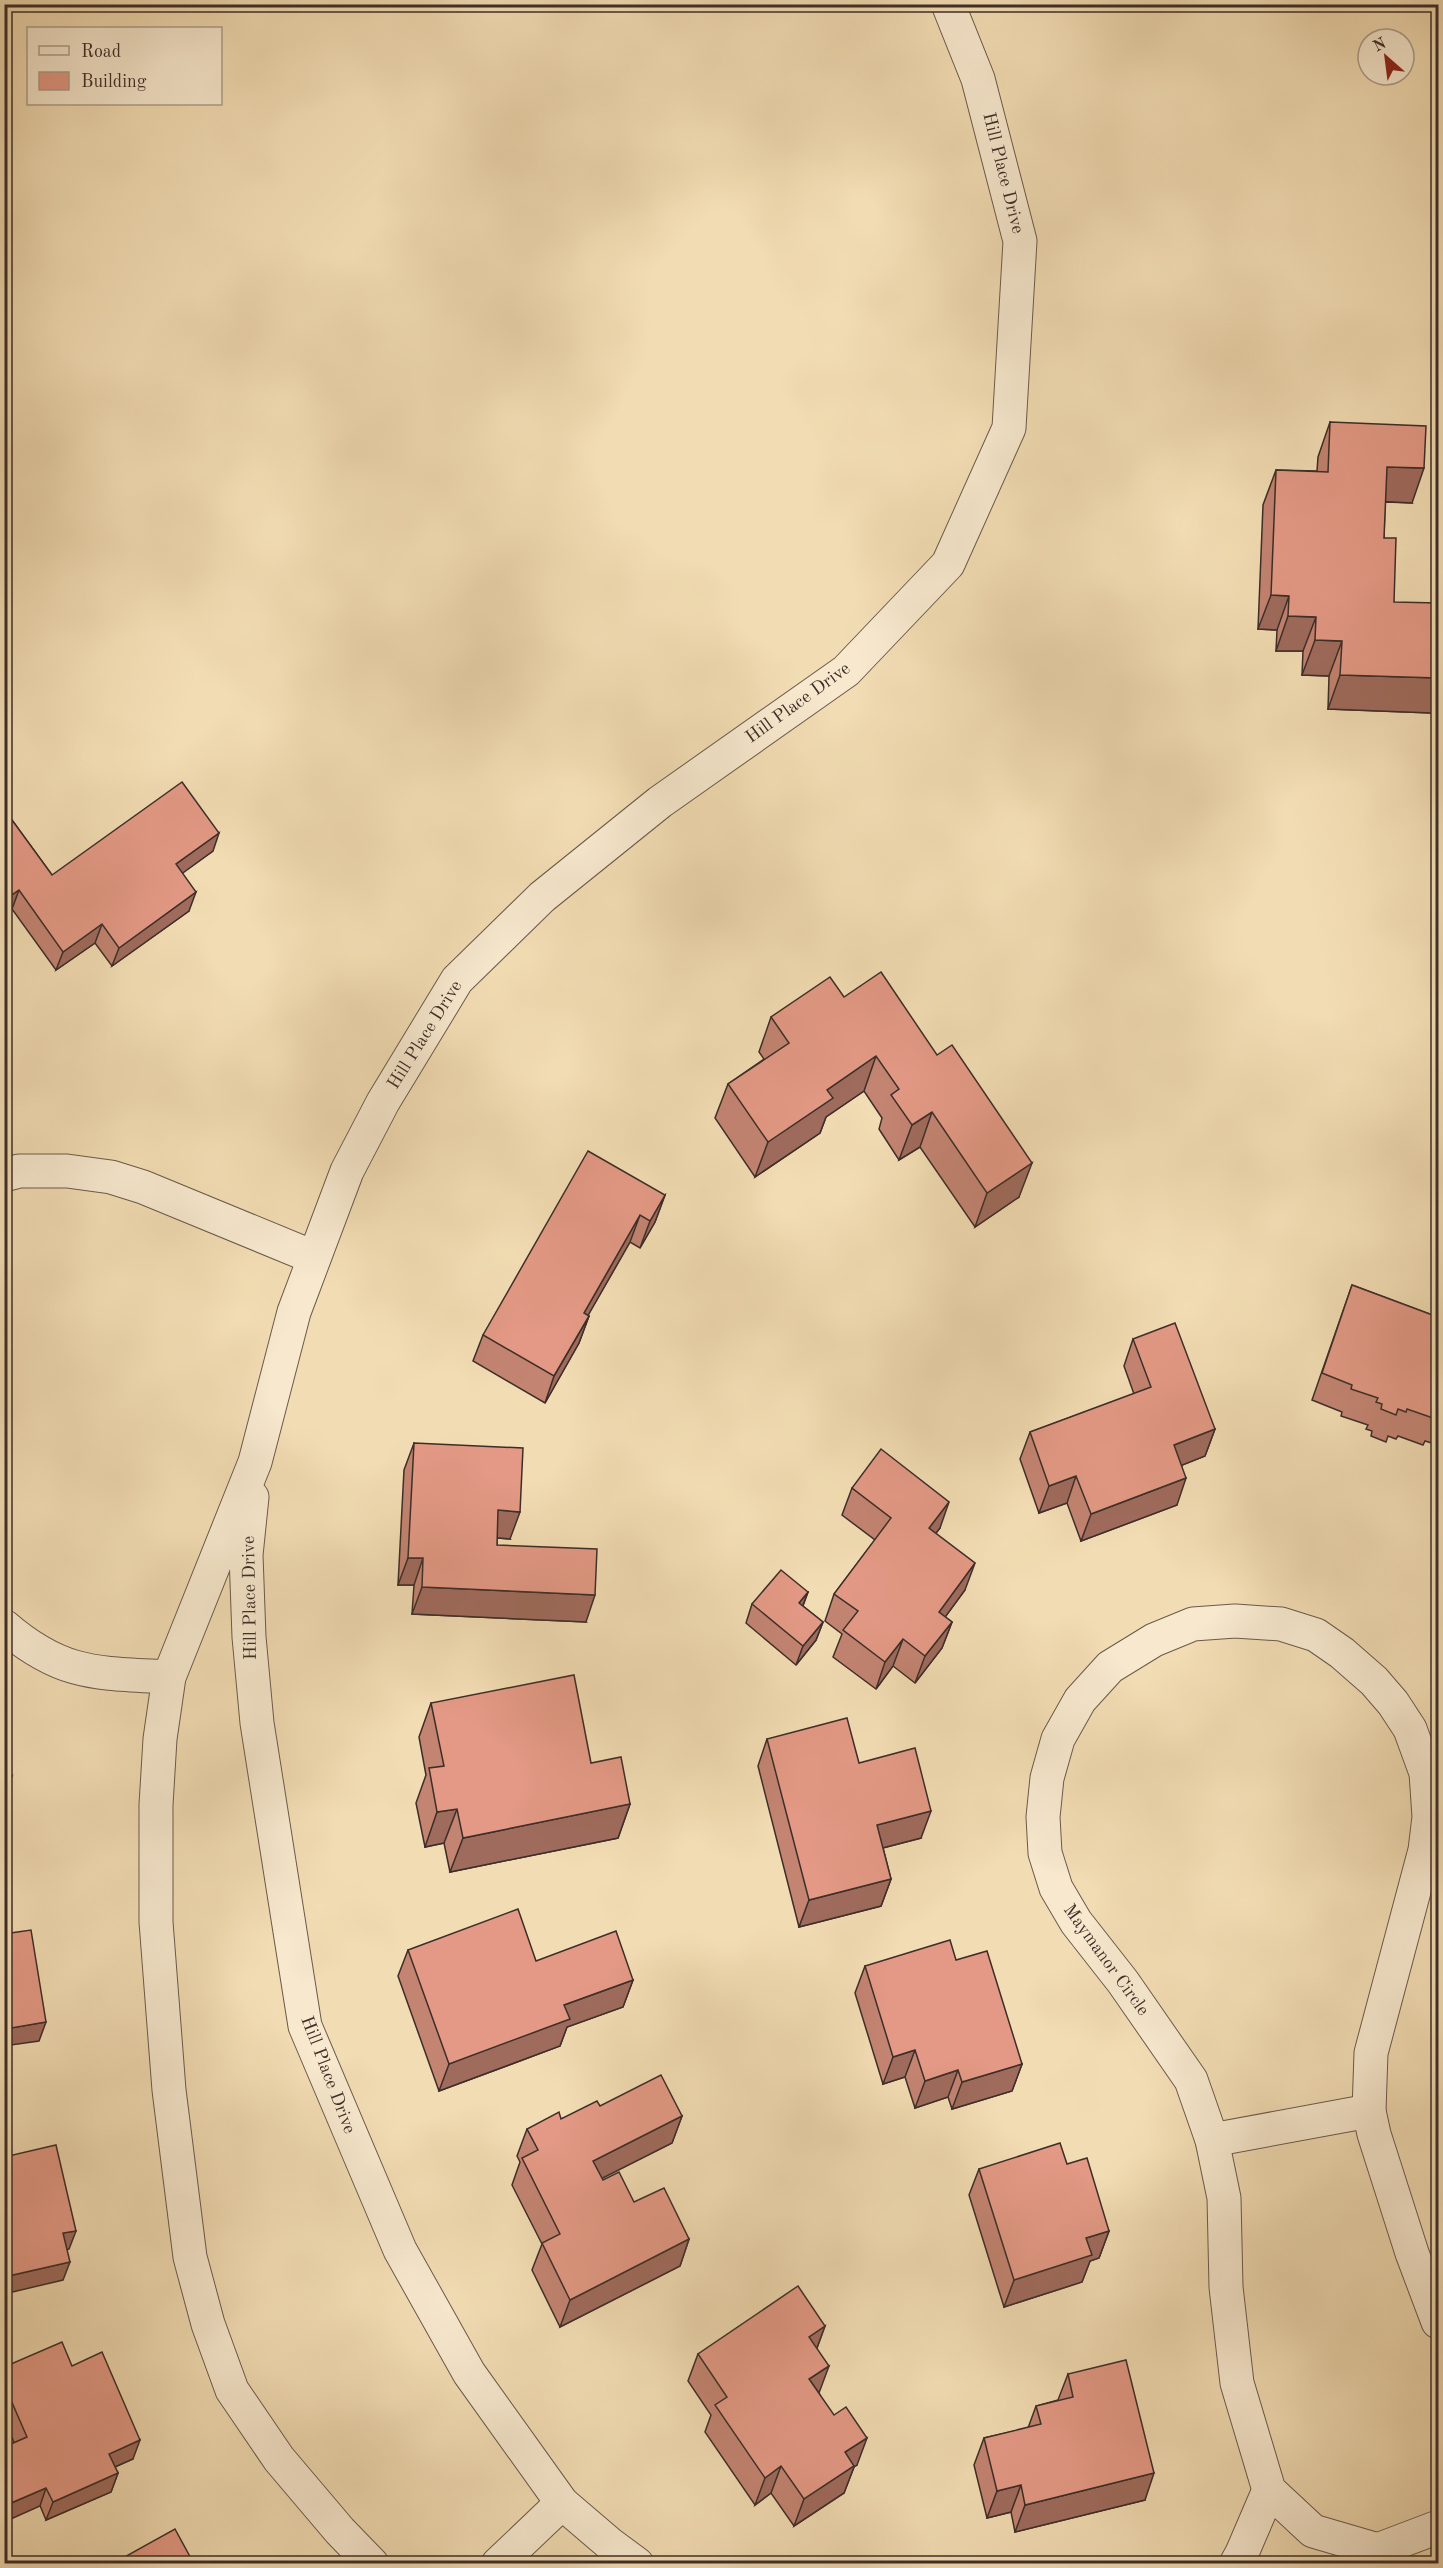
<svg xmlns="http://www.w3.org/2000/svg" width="1443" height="2568" font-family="'Old Standard TT',serif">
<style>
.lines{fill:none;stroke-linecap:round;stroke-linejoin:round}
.minor-casing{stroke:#6a5a4c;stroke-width:35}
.minor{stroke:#f7e8ce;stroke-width:33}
.wall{fill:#c38472;stroke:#3d2e29;stroke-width:1.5}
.shaded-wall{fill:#9f6b5d;stroke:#3d2e29;stroke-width:1.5}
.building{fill:#e39985;stroke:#3d2e29;stroke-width:1.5}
.labels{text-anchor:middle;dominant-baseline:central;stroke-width:5;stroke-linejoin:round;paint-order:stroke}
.street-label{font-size:18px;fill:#3d2e29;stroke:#f7e8ce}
</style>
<rect width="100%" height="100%" fill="#f2dcb3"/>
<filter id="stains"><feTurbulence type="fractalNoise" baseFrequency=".00333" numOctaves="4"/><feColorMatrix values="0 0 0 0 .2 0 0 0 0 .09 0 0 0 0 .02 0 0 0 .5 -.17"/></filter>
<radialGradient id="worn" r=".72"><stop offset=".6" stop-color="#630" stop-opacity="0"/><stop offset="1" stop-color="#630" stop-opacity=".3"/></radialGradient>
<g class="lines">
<g class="minor-casing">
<g id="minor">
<path d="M4 1175 19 1171H67L111 1177 143 1187 313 1257"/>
<path d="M252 1497 246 1555 249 1637 257 1723 305 2026 400 2250 469 2373 562 2503 610 2544 637 2564"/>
<path d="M4 1626C62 1676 97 1673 169 1677"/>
<path d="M1212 2140 1369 2111"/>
<path d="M1378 2550 1313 2531 1269 2490 1237 2383 1226 2287 1224 2198 1212 2140 1191 2080 1123 1982 1076 1922 1056 1888 1045 1853 1043 1817 1047 1778 1058 1739 1080 1700 1110 1667 1154 1640 1193 1624 1235 1621 1281 1624 1316 1635 1342 1653 1374 1681 1393 1703 1410 1729 1426 1773 1429 1817 1425 1850 1371 2053 1369 2111 1374 2134 1412 2253 1438 2322"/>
<path d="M1359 2557 1438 2527"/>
<path d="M372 2564 340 2531 279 2459 232 2390 208 2324 190 2257 169 2090 156 1922V1805L160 1739 169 1677 255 1462 294 1312 347 1171 383 1102 457 980 542 897 660 802 846 671 948 564 1009 428 1020 241 978 79 948 4"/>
<path d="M498 2564 562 2503"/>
<path d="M1236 2564 1242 2553 1269 2490"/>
</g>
</g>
<use href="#minor" class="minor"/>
</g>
<g class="wall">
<path d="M1330 422 1412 503 1385 502 1384 538 1394 602 1431 713 1328 709 1329 676 1302 675 1303 651H1276L1277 630 1258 629 1263 505 1276 470 1317 471 1318 457Z"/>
<path d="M4 809 52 875 213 851 182 873 189 911 112 966 95 943 56 970 12 909Z"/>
<path d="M844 997 1019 1197 975 1227 920 1147 899 1160 879 1129 882 1118 864 1091 826 1117 820 1133 755 1177 715 1118 728 1084 764 1059 759 1052 771 1017Z"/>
<path d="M665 1195 655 1222 640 1248 630 1242 588 1315 589 1316 579 1343 545 1403 473 1361 483 1335Z"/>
<path d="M1352 1285 1435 1316 1438 1307V1445L1425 1441 1423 1445 1398 1436 1396 1439 1388 1436 1386 1442 1371 1436 1372 1431 1366 1429 1368 1425 1341 1416 1342 1412 1312 1400Z"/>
<path d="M1133 1339 1215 1429 1205 1456 1182 1465 1177 1505 1081 1541 1067 1503 1039 1513 1020 1459 1030 1432 1134 1394 1124 1366Z"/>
<path d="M414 1443 510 1539 497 1538V1545L586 1622 412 1614 414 1585H398L404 1470Z"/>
<path d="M852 1488 940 1528 936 1533 965 1590 945 1617 952 1622 942 1648 915 1683 893 1666 876 1689 833 1657 842 1634 825 1621 834 1594 875 1540 842 1515Z"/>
<path d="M808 1592 803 1606 823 1622 816 1640 796 1665 746 1623 752 1604Z"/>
<path d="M431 1703 591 1763 630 1804 618 1838 450 1872 444 1843 425 1847 416 1803 426 1775 419 1737Z"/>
<path d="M767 1739 859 1763 921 1838 883 1848 891 1879 881 1906 799 1927 758 1766Z"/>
<path d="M408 1950 536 1961 633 1980 623 2007 567 2027 560 2046 439 2091 398 1976Z"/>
<path d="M956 1960 1022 2064 1012 2091 952 2109 948 2097 915 2108 905 2077 883 2084 855 1993 865 1966Z"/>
<path d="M600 2106 682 2116 672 2143 602 2178 603 2180 634 2202 689 2239 680 2266 560 2327 532 2270 542 2244 512 2185 520 2162 517 2156 527 2129 561 2119Z"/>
<path d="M1067 2164 1109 2231 1099 2258 1090 2261 1082 2282 1004 2307 969 2195 979 2169Z"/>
<path d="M825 2326 817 2348 819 2393 857 2465 854 2467 844 2493 794 2526 771 2493 755 2505 705 2432 711 2415 688 2381 698 2354Z"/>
<path d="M72 2366 133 2459 115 2467 118 2473 111 2492 46 2520 4 2418V2367Z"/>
<path d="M1068 2374 1145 2500 1015 2532 1011 2512 987 2518 974 2465 984 2438 1028 2428 1036 2406 1058 2400Z"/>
</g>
<g class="shaded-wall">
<path d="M1387 467 1424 468 1412 503 1374 501Z"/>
<path d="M1271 595 1289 596 1277 630 1258 629Z"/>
<path d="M1288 616 1316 617 1303 651H1276Z"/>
<path d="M1315 640 1342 641 1329 676 1302 675Z"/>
<path d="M1340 675 1438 678V691L1431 713 1328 709Z"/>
<path d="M219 833 213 851 169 883 176 864Z"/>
<path d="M19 890 12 909 4 914V900Z"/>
<path d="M196 892 189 911 112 966 119 948Z"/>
<path d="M102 924 95 943 56 970 63 952Z"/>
<path d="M876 1056 864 1091 826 1117 820 1133 755 1177 768 1142 827 1090Z"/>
<path d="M932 1112 920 1147 899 1160 912 1125Z"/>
<path d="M1032 1163 1019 1197 975 1227 987 1193Z"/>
<path d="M665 1195 655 1222 640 1248 650 1221Z"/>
<path d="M640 1215 630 1242 574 1340 584 1313Z"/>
<path d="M589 1316 579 1343 545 1403 554 1376Z"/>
<path d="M1215 1429 1205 1456 1165 1472 1174 1445Z"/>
<path d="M1076 1476 1067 1503 1039 1513 1049 1486Z"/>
<path d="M1186 1478 1177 1505 1081 1541 1091 1514Z"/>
<path d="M949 1502 940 1528 919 1555 929 1528Z"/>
<path d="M498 1510 520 1512 510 1539 488 1537Z"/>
<path d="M408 1558H423L414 1585H398Z"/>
<path d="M975 1563 965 1590 929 1639 939 1612Z"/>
<path d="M422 1587 595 1595 586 1622 412 1614Z"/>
<path d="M808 1592 801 1610 799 1603Z"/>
<path d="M823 1622 816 1640 796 1665 803 1646Z"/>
<path d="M952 1622 942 1648 915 1683 925 1656Z"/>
<path d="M903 1639 893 1666 876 1689 885 1662Z"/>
<path d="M12 1776 5 1794 4 1795V1781Z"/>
<path d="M630 1804 618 1838 450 1872 463 1838Z"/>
<path d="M457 1809 444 1843 425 1847 437 1812Z"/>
<path d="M931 1811 921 1838 867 1852 877 1825Z"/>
<path d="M891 1879 881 1906 799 1927 809 1900Z"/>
<path d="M633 1980 623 2007 567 2027 560 2046 439 2091 449 2064 564 2005Z"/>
<path d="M46 2022 39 2041 4 2046V2029Z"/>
<path d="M915 2050 905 2077 883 2084 893 2057Z"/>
<path d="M9 2056 4 2068V2057Z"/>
<path d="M1022 2064 1012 2091 952 2109 962 2082Z"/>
<path d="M958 2070 948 2097 915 2108 925 2081Z"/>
<path d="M682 2116 672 2143 583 2188 593 2161Z"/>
<path d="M76 2231 69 2249 57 2252 63 2233Z"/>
<path d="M1109 2231 1099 2258 1090 2261 1082 2282 1004 2307 1014 2280 1086 2238Z"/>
<path d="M689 2239 680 2266 560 2327 570 2300Z"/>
<path d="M70 2262 63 2280 4 2294V2277Z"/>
<path d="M825 2326 815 2353 809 2337Z"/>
<path d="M829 2366 819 2393 809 2379Z"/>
<path d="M867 2438 857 2465 854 2467 844 2493 794 2526 804 2499 845 2452Z"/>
<path d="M140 2440 133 2459 103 2472 109 2454Z"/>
<path d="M781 2466 771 2493 755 2505 765 2478Z"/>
<path d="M118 2473 111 2492 46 2520 53 2502Z"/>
<path d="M1154 2473 1145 2500 1015 2532 1025 2505Z"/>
<path d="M1021 2485 1011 2512 987 2518 997 2491Z"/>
<path d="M46 2488 40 2506 4 2522V2506Z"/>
</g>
<g class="building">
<path d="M1330 422 1426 426 1424 468 1387 467 1384 538H1396L1394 602 1438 603V678L1340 675 1342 641 1315 640 1316 617 1288 616 1289 596 1271 595 1276 470 1328 472Z"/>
<path d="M182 782 219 833 176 864 196 892 119 948 102 924 63 952 19 890 4 900V809L52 875Z"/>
<path d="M881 972 937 1055 952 1045 1032 1163 987 1193 932 1112 912 1125 891 1095 899 1089 876 1056 827 1090 833 1098 768 1142 728 1084 789 1043 771 1017 830 977 844 997Z"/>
<path d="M588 1151 665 1195 650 1221 640 1215 584 1313 589 1316 554 1376 483 1335Z"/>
<path d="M1352 1285 1435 1316 1438 1307V1415L1435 1414 1433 1418 1407 1409 1406 1412 1398 1409 1396 1415 1381 1409 1382 1404 1376 1402 1378 1398 1351 1389 1352 1385 1322 1373Z"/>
<path d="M1175 1323 1215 1429 1174 1445 1186 1478 1091 1514 1076 1476 1049 1486 1030 1432 1151 1387 1133 1339Z"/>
<path d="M414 1443 523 1448 520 1512 498 1510 497 1545 597 1549 595 1595 422 1587 423 1558H408Z"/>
<path d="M881 1449 949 1502 929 1528 975 1563 939 1612 952 1622 925 1656 903 1639 885 1662 843 1630 858 1611 834 1594 891 1518 852 1488Z"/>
<path d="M781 1570 808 1592 799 1603 823 1622 803 1646 752 1604Z"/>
<path d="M574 1675 591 1763 621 1757 630 1804 463 1838 457 1809 437 1812 429 1768 444 1766 431 1703Z"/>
<path d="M847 1718 859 1763 915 1748 931 1811 877 1825 891 1879 809 1900 767 1739Z"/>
<path d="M4 1764 12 1776 4 1781Z"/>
<path d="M518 1909 536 1961 616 1931 633 1980 564 2005 570 2019 449 2064 408 1950Z"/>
<path d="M31 1930 46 2022 5 2029 9 2056 4 2057V1934Z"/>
<path d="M950 1940 956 1960 987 1951 1022 2064 962 2082 958 2070 925 2081 915 2050 893 2057 865 1966Z"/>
<path d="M661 2075 682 2116 593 2161 603 2180 619 2172 634 2202 664 2188 689 2239 570 2300 542 2243 560 2234 522 2158 538 2150 527 2129 559 2112 561 2119 597 2101 600 2106Z"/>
<path d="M1060 2143 1067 2164 1087 2158 1109 2231 1086 2238 1092 2255 1014 2280 979 2169Z"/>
<path d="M56 2145 76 2231 63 2233 70 2262 4 2277V2157Z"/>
<path d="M798 2286 825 2326 809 2337 829 2366 809 2379 834 2415 846 2407 867 2438 845 2452 854 2466 804 2499 781 2466 765 2478 715 2405 727 2397 698 2354Z"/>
<path d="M62 2342 72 2366 102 2352 140 2440 109 2454 118 2473 53 2502 46 2488 4 2506V2447L27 2437 4 2384V2367Z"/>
<path d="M1126 2360 1154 2473 1025 2505 1021 2485 997 2491 984 2438 1041 2424 1036 2406 1073 2397 1068 2374Z"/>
<path d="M175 2529 194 2564H112Z"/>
</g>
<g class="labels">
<g class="street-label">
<text transform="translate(1003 173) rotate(76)">Hill Place Drive</text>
<text transform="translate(798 703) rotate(-36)">Hill Place Drive</text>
<text transform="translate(425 1035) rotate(-58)">Hill Place Drive</text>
<text transform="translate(250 1598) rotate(-91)">Hill Place Drive</text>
<text transform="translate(1106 1960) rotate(54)">Maymanor Circle</text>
<text transform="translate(328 2075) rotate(69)">Hill Place Drive</text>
</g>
</g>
<rect width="1443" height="2568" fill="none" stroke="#f2dcb3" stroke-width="24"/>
<rect x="6" y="6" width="1431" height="2556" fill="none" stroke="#3d2e29" stroke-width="3"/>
<rect x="12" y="12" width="1419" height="2544" fill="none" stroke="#3d2e29" stroke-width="1.5"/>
<rect x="27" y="27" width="195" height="78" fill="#f7e8ce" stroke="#ad9e8c" stroke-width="1.5"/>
<rect x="39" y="46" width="30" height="9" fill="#f7e8ce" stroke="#ad9e8c" stroke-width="1.5"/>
<text x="81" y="57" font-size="18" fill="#3d2e29">Road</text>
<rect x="39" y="72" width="30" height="18" fill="#e39985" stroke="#ad9e8c" stroke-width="1.5"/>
<text x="81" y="87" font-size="18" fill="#3d2e29">Building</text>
<g transform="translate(1386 57) rotate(332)"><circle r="28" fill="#f7e8ce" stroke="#ad9e8c" stroke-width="1.5"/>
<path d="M0-4.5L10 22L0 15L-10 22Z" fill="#8f2418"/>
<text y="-9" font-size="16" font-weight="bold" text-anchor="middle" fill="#3d2e29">N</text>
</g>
<rect width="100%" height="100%" filter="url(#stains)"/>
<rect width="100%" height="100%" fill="url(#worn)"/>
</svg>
